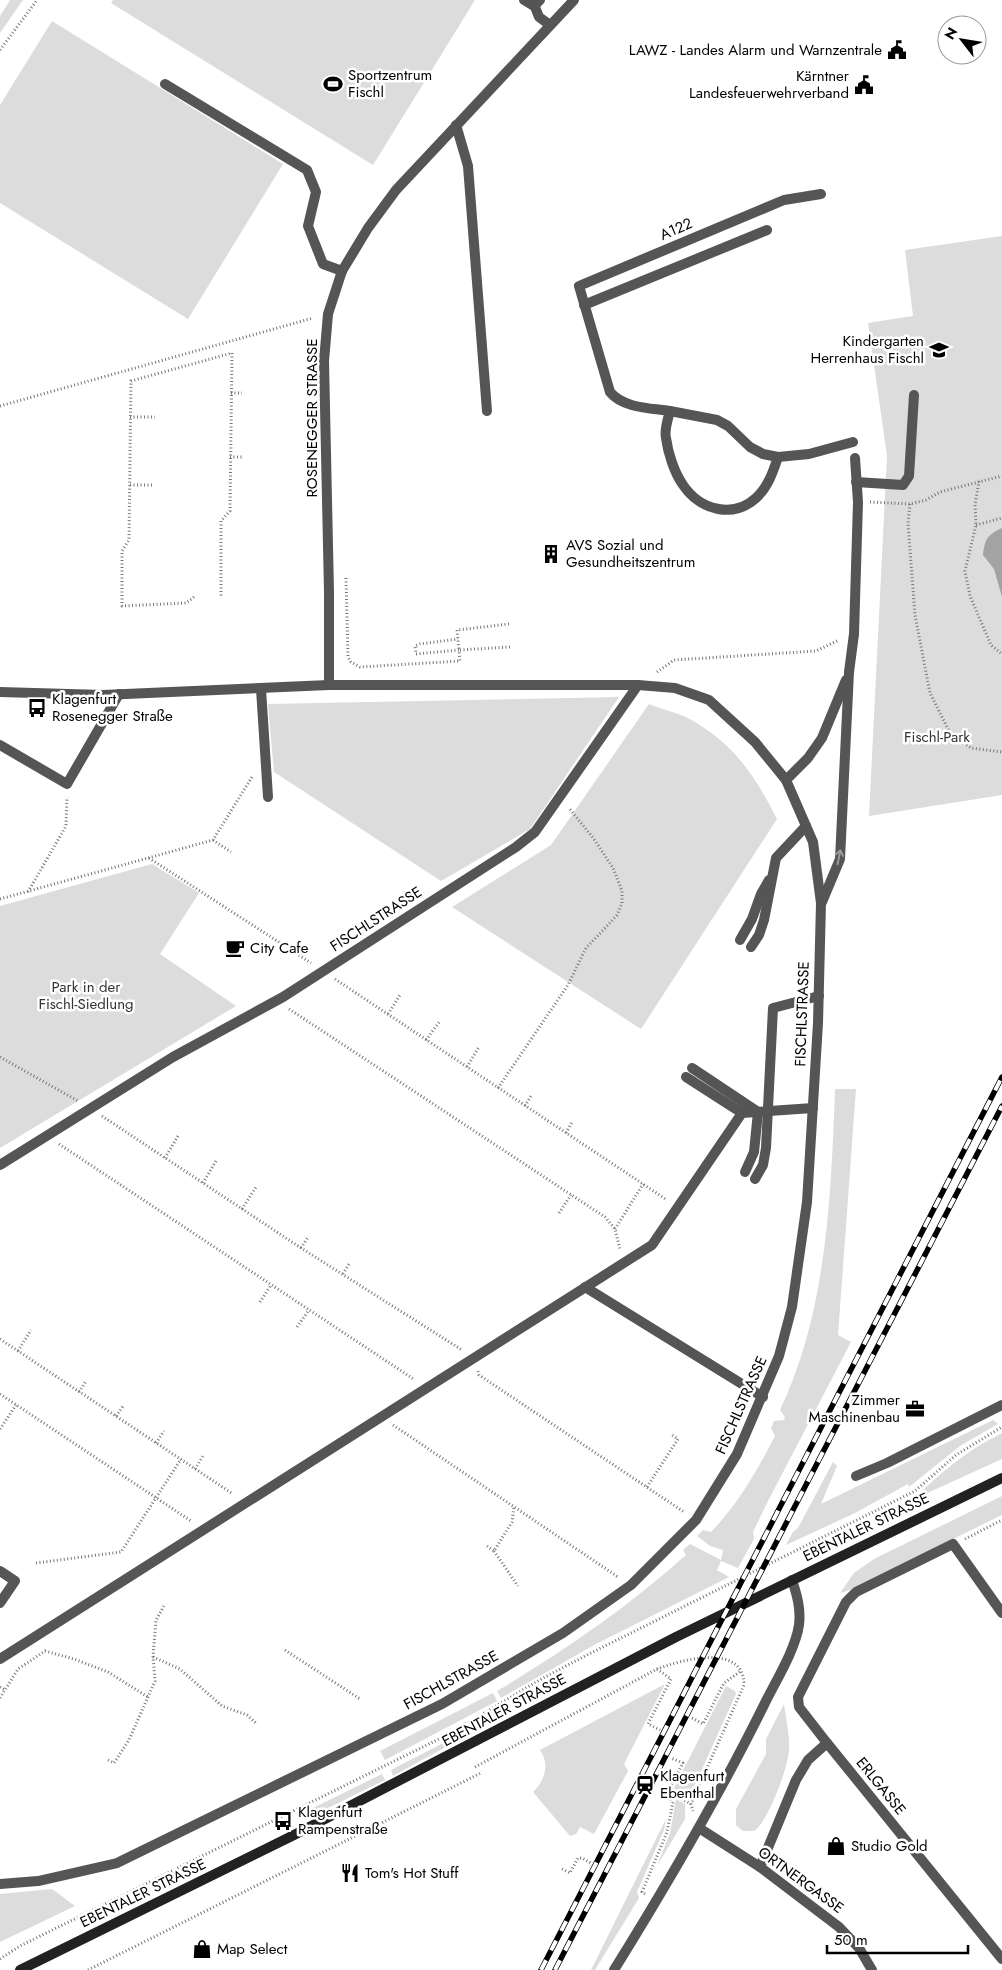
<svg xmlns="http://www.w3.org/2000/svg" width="1002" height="1970" font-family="Jost,sans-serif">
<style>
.green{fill:#dcdcdc}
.water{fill:#a3a3a3}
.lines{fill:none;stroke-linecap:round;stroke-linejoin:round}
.path{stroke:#777;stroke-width:3;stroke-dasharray:1 2.5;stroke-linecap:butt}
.service{stroke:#555;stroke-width:10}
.minor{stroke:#555;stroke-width:10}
.tertiary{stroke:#555;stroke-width:10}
.secondary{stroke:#222;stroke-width:10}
.rail-casing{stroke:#000;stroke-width:5.5}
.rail{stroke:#fff;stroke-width:4;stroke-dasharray:11;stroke-linecap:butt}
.oneway{stroke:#999}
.labels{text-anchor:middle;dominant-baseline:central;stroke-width:5;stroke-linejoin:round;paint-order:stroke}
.poi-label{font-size:15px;fill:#000;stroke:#fff;text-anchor:start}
.street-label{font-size:15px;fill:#000;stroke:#fff}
.park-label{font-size:15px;fill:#333;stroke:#fff}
</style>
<rect width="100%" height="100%" fill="#fff"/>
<g class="green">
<path d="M10 0H23L0 33V16Z"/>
<path d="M113 0H475L373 165 111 3Z"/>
<path d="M52 21 283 164 188 319 0 203V105Z"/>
<path d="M1002 236V795L869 816 887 456 868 323 913 316 905 250Z"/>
<path d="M619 697 530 829 441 881 274 772 268 704Z"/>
<path d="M649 704C661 709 674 712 686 717 733 742 754 774 777 819L641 1029 452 907 551 845Z"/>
<path d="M152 864 199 893 160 954 236 1006 0 1148V906Z"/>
<path d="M835 1089H856L838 1335 851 1342 768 1501 753 1532 754 1539 738 1568 721 1561 717 1570 729 1577 596 1644 501 1698 497 1691C564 1651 628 1607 686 1555L683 1550 690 1544 721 1560 723 1550 710 1546 697 1536 703 1530 711 1532C738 1504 757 1471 775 1436L771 1428 774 1421 784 1420 785 1417 780 1410C827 1311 831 1197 835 1089Z"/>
<path d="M993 1420 998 1424 960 1446 909 1487 908 1484 855 1513 786 1545 793 1532 798 1528 833 1462 837 1466 821 1504Z"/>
<path d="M1002 1433V1459L923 1495 921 1492C948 1466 969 1450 1002 1433Z"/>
<path d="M1002 1496V1515L847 1591 840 1593 854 1573 874 1559Z"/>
<path d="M665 1684 624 1764 628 1771 594 1834 580 1827 576 1834 570 1836 533 1792C545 1781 550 1764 540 1750Z"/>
<path d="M726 1686 735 1691 736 1694 688 1800 672 1792Z"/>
<path d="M493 1693 497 1701 385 1760 380 1751Z"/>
<path d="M784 1704C786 1719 790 1735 789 1750 788 1768 768 1822 754 1831H743L736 1825V1809L766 1754V1739Z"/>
<path d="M451 1739 453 1743 393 1776 391 1770Z"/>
<path d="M382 1774 385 1780 314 1815 311 1809Z"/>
<path d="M676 1799 685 1804V1819L657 1866 670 1833Z"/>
<path d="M666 1819 664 1830 637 1892 639 1898 595 1970H591Z"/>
<path d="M52 1889 75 1906 0 1942V1894Z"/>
</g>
<path class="water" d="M1002 528V597L994 569 983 555C985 539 987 535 1002 528Z"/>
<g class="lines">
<g class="path">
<path d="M0 50 37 0"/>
<path d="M231 393H242"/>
<path d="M0 406 313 318"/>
<path d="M130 417H155"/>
<path d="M230 457H244"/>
<path d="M979 481 975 505 976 525 965 571 970 596 991 645 1002 654"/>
<path d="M130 485H154"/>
<path d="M870 502 910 504 926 500 940 492 1002 476"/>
<path d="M910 504 908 524 915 615 930 693 949 731 971 748 1002 752"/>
<path d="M976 525 1002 518"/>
<path d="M346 578 348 657 351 662 360 667 460 661 459 650 416 654 415 646 420 644 458 639"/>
<path d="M194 597 186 603 122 606V551L129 540 131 381 232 353 230 511 221 521V596"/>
<path d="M509 624 457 630 459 650 510 647"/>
<path d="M657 672 674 660 816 651 839 640"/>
<path d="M213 840 231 852"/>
<path d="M149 858 311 963"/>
<path d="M28 892 66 826 67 797"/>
<path d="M0 899 213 840 252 777"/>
<path d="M335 979 667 1200"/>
<path d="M289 1009 605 1217 615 1229 620 1249"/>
<path d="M388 1014 400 995"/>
<path d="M426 1040 440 1021"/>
<path d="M0 1057 78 1101"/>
<path d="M467 1067 479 1047"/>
<path d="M498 1088 568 985 586 948 608 925 617 915 622 903V891L613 868 594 839 569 808"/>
<path d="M525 1106 531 1096"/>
<path d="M102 1116 301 1248 462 1350"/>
<path d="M566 1133 572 1122"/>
<path d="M59 1144 415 1380"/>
<path d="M165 1158 178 1136"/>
<path d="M203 1183 216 1161"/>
<path d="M242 1209 256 1187"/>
<path d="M559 1213 571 1195"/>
<path d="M615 1229 643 1184"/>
<path d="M301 1248 308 1237"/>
<path d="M343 1274 349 1264"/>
<path d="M260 1302 271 1285"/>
<path d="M297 1327 309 1310"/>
<path d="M0 1339 233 1494"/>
<path d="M18 1351 31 1330"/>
<path d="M478 1371 479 1375 684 1512"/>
<path d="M79 1392 86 1381"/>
<path d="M0 1394 191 1521"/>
<path d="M116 1416 124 1405"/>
<path d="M393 1425 618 1577"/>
<path d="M0 1429 16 1405"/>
<path d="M156 1443 164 1431"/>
<path d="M195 1469 203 1456"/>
<path d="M647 1487 678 1439 672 1435"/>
<path d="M965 1539 1002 1520"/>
<path d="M487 1546 494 1551 512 1522 514 1506"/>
<path d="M494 1551 518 1586"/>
<path d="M36 1563 121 1552 181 1459"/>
<path d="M285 1650 360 1699"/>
<path d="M153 1657 180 1669 222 1706 247 1715 257 1724"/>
<path d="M657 1669 671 1679 648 1724 660 1730"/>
<path d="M0 1687 5 1690"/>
<path d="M0 1698 18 1669 45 1651 74 1659 108 1672 148 1697"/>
<path d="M692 1718 703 1724 724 1683 741 1671"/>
<path d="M108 1760 114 1763 129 1740 155 1681 153 1656 156 1620 164 1606"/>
<path d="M475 1767 657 1669C681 1660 744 1642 744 1685L691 1804 693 1811"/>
<path d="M669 1792 691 1804"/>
<path d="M562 1869 570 1873 578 1858H582L591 1863"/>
<path d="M645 1894 642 1892 667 1832 673 1802 668 1796V1792L683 1763 671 1758"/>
<path d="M0 1959 20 1946 447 1735 543 1678 587 1655 915 1491 956 1455 1002 1427"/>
<path d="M88 1970 481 1773"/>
</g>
<g class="service">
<path d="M524 0 534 6 540 0"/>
<path d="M535 7 539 17 550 25"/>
<path d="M165 84 307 170 316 192 308 226 323 264 342 271"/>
<path d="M456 125 468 166 487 411"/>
<path d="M821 194 784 200 579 286 610 392C623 408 650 408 670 411 668 419 664 430 666 438 668 453 674 472 683 485 700 510 733 519 756 498 768 487 773 472 778 457L809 454 853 442"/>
<path d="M584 305 767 230"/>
<path d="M670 411 717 420 728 426 750 447 763 454 778 457"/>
<path d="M856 482 903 485 909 476 914 395"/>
<path d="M261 689 268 797"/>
<path d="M0 745 67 784 119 694"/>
<path d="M740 940 752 919 761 894 769 880"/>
<path d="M751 947 759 935 764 920 776 858 806 826"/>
<path d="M692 1068 758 1112 754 1152 745 1172"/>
<path d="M686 1077 742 1113"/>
<path d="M755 1179 763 1165 766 1148 773 1008 819 996"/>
<path d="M585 1287 763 1397"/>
<path d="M856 1476 887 1463 1002 1405"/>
<path d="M0 1571 15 1581 0 1603"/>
<path d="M0 1659 652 1245 742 1113 813 1108"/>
</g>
<g class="minor">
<path d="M329 685V592L324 361 328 314 342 271 368 228 396 190 574 0"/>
<path d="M0 692 103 695 329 685H638L675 688 709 700 755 742 786 780 813 842 821 903 818 1023 807 1202 792 1307 779 1356 737 1454 696 1520 631 1585 563 1633 442 1704 117 1863 38 1881 0 1884"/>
<path d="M786 780 808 758 822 738 846 680"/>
<path d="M822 902 840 859 849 672 854 634 858 502 855 458"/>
<path d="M0 1165 173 1057 283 997 516 847 535 832 638 685"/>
<path d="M827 1743 799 1707 798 1697 846 1602 856 1592 953 1544 1002 1613"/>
<path d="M699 1828 760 1867 839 1927 859 1948 872 1970"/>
<path d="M760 1867 796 1780 808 1760 827 1743 1002 1959"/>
</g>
<path class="tertiary" d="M614 1970C668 1883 719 1796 764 1705 775 1682 795 1651 799 1625 801 1609 797 1595 792 1580"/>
<path class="secondary" d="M20 1970 294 1835 676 1637 1002 1478"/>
<g class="rail-casing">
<g id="rail">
<path d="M541 1970 1002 1077"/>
<path d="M555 1970 1002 1106"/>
</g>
</g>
<use href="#rail" class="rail"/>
</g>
<defs><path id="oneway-shaft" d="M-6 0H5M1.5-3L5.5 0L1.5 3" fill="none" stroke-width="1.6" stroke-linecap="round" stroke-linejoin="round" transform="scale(1.25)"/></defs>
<use class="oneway" href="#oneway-shaft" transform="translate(839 857) rotate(-79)"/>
<defs>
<g id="civic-bare" transform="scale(1.5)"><path d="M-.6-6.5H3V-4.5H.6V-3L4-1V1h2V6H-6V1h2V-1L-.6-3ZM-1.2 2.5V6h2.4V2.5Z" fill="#000" stroke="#fff" stroke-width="2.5" paint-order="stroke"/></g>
<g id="stadium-bare" transform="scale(1.5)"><path d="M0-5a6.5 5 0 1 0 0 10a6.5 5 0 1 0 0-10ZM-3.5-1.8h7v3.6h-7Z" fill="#000" stroke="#fff" stroke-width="2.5" paint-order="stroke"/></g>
<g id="school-bare" transform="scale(1.5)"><path d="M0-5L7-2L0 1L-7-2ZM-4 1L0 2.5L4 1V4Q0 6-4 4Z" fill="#000" stroke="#fff" stroke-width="2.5" paint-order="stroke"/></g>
<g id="building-bare" transform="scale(1.5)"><path d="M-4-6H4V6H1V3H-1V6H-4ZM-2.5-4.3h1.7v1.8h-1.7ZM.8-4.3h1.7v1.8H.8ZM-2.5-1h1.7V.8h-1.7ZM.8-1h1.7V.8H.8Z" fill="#000" stroke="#fff" stroke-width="2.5" paint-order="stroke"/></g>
<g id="bus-bare" transform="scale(1.5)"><path d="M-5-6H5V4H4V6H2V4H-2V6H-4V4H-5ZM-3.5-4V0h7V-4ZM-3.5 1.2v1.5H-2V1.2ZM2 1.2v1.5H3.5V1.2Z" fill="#000" stroke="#fff" stroke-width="2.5" paint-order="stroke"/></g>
<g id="cafe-bare" transform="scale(1.5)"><path d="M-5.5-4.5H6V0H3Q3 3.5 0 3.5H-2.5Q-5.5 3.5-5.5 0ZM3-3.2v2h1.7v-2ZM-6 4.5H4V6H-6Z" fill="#000" stroke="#fff" stroke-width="2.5" paint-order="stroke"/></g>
<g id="office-bare" transform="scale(1.5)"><path d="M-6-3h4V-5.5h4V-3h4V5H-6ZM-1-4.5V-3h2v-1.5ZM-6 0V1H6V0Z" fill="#000" stroke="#fff" stroke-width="2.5" paint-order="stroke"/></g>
<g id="station-bare" transform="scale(1.5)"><path d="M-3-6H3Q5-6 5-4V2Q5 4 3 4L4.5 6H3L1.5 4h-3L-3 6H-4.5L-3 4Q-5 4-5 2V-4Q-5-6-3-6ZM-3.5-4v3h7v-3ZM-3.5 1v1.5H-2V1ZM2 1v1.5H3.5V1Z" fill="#000" stroke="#fff" stroke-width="2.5" paint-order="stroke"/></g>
<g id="shop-bare" transform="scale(1.5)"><path d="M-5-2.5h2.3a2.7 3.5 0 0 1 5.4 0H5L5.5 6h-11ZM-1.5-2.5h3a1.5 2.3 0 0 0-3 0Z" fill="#000" stroke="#fff" stroke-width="2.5" paint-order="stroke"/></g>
<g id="restaurant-bare" transform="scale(1.5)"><path d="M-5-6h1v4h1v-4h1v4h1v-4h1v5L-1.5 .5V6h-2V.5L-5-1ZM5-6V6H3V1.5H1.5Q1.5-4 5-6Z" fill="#000" stroke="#fff" stroke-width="2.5" paint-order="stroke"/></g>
</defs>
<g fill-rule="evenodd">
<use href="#civic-bare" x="897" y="50"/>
<use href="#stadium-bare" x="333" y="84"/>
<use href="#civic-bare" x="864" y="85"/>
<use href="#school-bare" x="939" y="350"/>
<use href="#building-bare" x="551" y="554"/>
<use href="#bus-bare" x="37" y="708"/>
<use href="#cafe-bare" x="235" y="948"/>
<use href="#office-bare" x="915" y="1409"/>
<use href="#station-bare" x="645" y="1785"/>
<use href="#bus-bare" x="283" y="1821"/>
<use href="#shop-bare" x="836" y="1846"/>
<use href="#restaurant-bare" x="350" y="1873"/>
<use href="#shop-bare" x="202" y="1949"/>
</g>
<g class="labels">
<g class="poi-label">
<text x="882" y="50" text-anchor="end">LAWZ - Landes Alarm und Warnzentrale</text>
<text x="348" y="75">Sportzentrum<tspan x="348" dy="17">Fischl</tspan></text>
<text x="849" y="76" text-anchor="end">Kärntner<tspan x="849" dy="17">Landesfeuerwehrverband</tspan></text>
<text x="924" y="341" text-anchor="end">Kindergarten<tspan x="924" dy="17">Herrenhaus Fischl</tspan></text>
<text x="566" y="545">AVS Sozial und<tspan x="566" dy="17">Gesundheitszentrum</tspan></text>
<text x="52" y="699">Klagenfurt<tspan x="52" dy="17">Rosenegger Straße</tspan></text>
<text x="250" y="948">City Cafe</text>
<text x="900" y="1400" text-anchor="end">Zimmer<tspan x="900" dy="17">Maschinenbau</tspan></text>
<text x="660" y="1776">Klagenfurt<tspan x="660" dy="17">Ebenthal</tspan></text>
<text x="298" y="1812">Klagenfurt<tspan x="298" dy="17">Rampenstraße</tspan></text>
<text x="851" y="1846">Studio Gold</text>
<text x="365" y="1873">Tom's Hot Stuff</text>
<text x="217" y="1949">Map Select</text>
</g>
<g class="street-label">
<text transform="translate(676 229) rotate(-23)">A122</text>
<text transform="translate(312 418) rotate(-90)">ROSENEGGER STRASSE</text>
<text transform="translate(376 919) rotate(-33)">FISCHLSTRASSE</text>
<text transform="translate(802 1014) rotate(-88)">FISCHLSTRASSE</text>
<text transform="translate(741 1405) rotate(-66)">FISCHLSTRASSE</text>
<text transform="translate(866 1527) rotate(-26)">EBENTALER STRASSE</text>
<text transform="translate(451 1680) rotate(-29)">FISCHLSTRASSE</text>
<text transform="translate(504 1710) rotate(-28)">EBENTALER STRASSE</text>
<text transform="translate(881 1786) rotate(51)">ERLGASSE</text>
<text transform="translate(801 1880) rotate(36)">ORTNERGASSE</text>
<text transform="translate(143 1893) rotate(-26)">EBENTALER STRASSE</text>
</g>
<g class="park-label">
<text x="937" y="737">Fischl-Park</text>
<text x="86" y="987">Park in der<tspan x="86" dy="17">Fischl-Siedlung</tspan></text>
</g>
</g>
<g transform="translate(962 40) rotate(301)"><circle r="24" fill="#ffffff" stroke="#999999"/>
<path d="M0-4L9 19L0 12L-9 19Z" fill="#000000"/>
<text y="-8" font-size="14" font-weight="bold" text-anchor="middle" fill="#000000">N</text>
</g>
<path d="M827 1945v8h141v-8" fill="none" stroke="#000000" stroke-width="2.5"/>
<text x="834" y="1945" font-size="15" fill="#000000" stroke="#ffffff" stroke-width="4" paint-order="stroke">50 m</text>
</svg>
